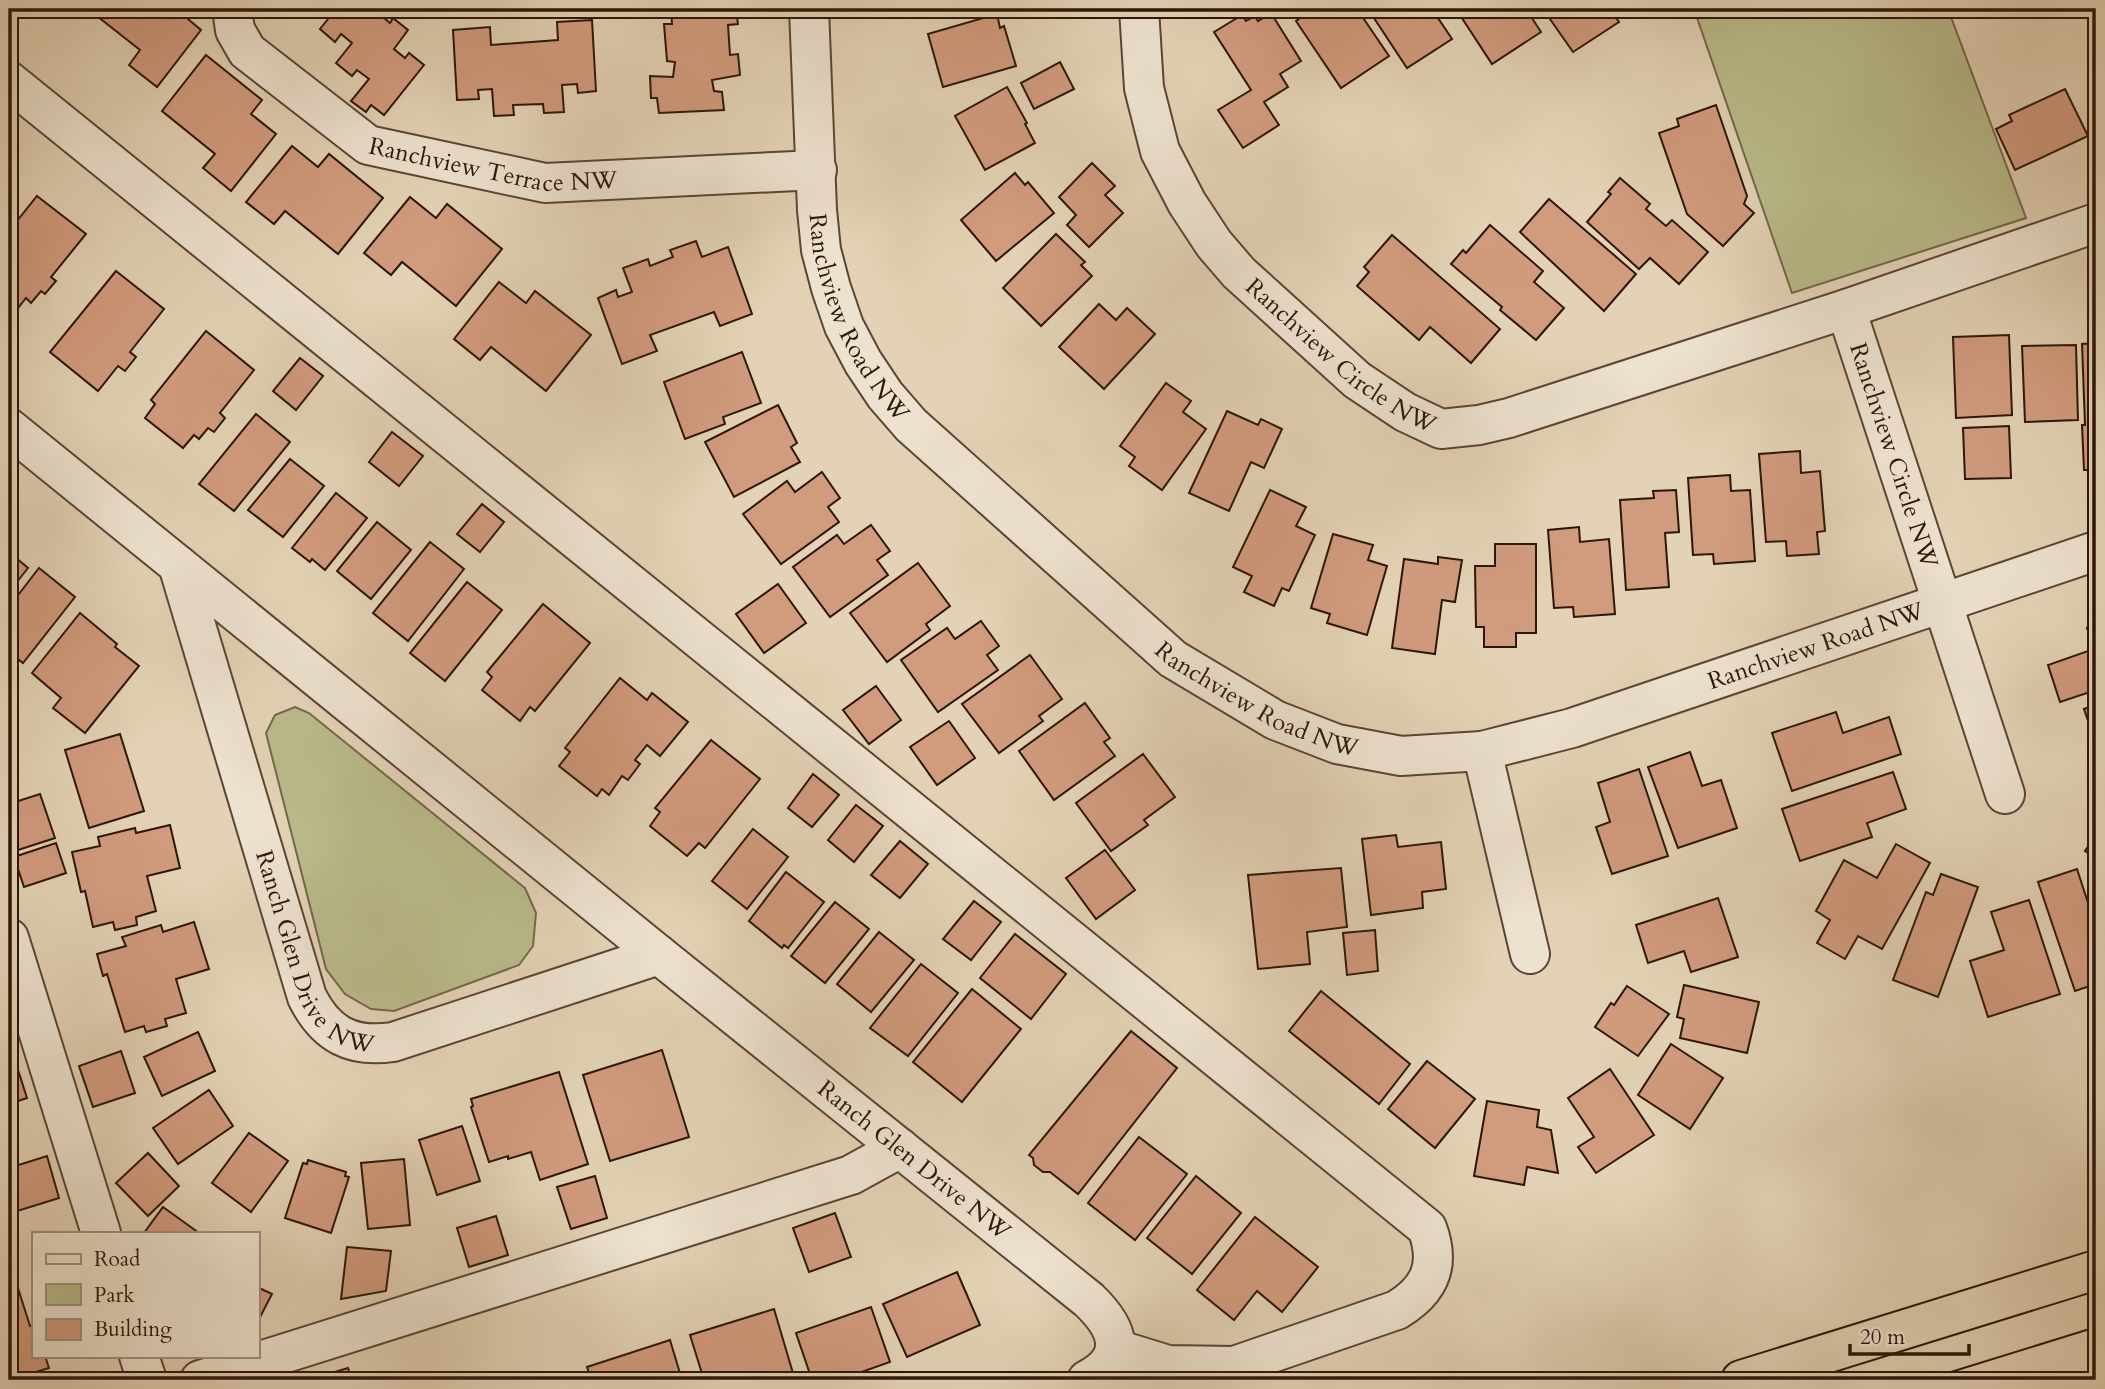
<svg xmlns="http://www.w3.org/2000/svg" width="2105" height="1389" font-family="Cardo,serif">
<style>
.green{fill:#b9ba8a;stroke:#73684a;stroke-width:2}
.building{fill:#d19b7e;stroke:#2d160a;stroke-width:2}
.lines{fill:none;stroke-linecap:round;stroke-linejoin:round}
.minor-casing{stroke:#5a4535;stroke-width:42}
.highway-casing{stroke:#2d160a;stroke-width:42}
.minor{stroke:#ede2cf;stroke-width:38}
.highway{stroke:#e3d2b5;stroke-width:38}
.tram{stroke:#2d160a;stroke-width:2}
.labels{text-anchor:middle;dominant-baseline:central;stroke-width:5;stroke-linejoin:round;paint-order:stroke}
.street-label{font-size:24px;fill:#2d160a;stroke:#ede2cf}
</style>
<rect width="100%" height="100%" fill="#e3d2b5"/>
<filter id="stains"><feTurbulence type="fractalNoise" baseFrequency=".00286" numOctaves="4"/><feColorMatrix values="0 0 0 0 .2 0 0 0 0 .09 0 0 0 0 .02 0 0 0 .5 -.17"/></filter>
<radialGradient id="worn" r=".72"><stop offset=".6" stop-color="#630" stop-opacity="0"/><stop offset="1" stop-color="#630" stop-opacity=".3"/></radialGradient>
<g class="green">
<path d="M1694 9H1948L2026 218 1792 293Z"/>
<path d="M295 707 309 713 525 888 536 913 533 946 519 965 394 1011 371 1009 345 994 326 969 266 733 275 715Z"/>
</g>
<g class="building">
<path d="M88 9H176L201 30 157 87 129 65 140 50Z"/>
<path d="M336 9H381L378 13 390 23 393 18 408 30 394 49 405 58 409 53 424 65 384 115 371 105 366 112 351 101 369 79 357 70 352 76 336 63 352 43 341 34 335 42 320 29Z"/>
<path d="M646 9H736L738 24 728 25 730 55 738 54 740 75 712 80 714 91 722 92 724 110 659 113 657 98H651L650 76 673 77 675 62 667 61 664 24H672L671 10 646 11Z"/>
<path d="M1313 9H1357L1389 56 1341 88 1296 21Z"/>
<path d="M1368 9H1432L1452 39 1407 68Z"/>
<path d="M1456 9H1526L1541 32 1492 64Z"/>
<path d="M1543 9H1610L1619 22 1573 52Z"/>
<path d="M1271 13 1301 61 1280 74 1288 87 1264 102 1279 125 1243 148 1218 110 1251 90 1214 32 1242 15 1246 21 1255 16 1258 21Z"/>
<path d="M997 14 1000 28 1004 26 1016 66 943 87 928 34Z"/>
<path d="M592 20 596 91 578 93 577 84 562 85 564 112 544 113 543 104 513 105 514 115 494 116 492 89 478 90 479 99 457 100 453 30 490 27 491 45 558 40 557 22Z"/>
<path d="M206 55 262 100 251 114 276 134 231 191 203 168 215 154 162 111Z"/>
<path d="M1060 62 1074 89 1034 109 1021 83Z"/>
<path d="M1007 87 1027 123 1025 124 1035 143 985 170 955 116Z"/>
<path d="M2065 89 2088 136 2015 170 1996 129 2012 121 2009 115Z"/>
<path d="M1716 105 1747 196 1744 204 1754 213 1723 246 1687 214 1659 133 1679 126 1677 119Z"/>
<path d="M292 146 318 167 329 154 383 198 338 254 285 211 274 224 246 202Z"/>
<path d="M1092 163 1115 186 1105 195 1123 213 1089 247 1067 225 1076 215 1059 197Z"/>
<path d="M1015 173 1025 185 1028 182 1054 213 996 261 961 220Z"/>
<path d="M1620 178 1650 204 1646 209 1666 226 1672 220 1708 252 1679 284 1650 258 1639 269 1587 222 1611 194 1608 192Z"/>
<path d="M37 196 86 234 51 277 56 281 45 294 41 291 31 303 26 298 14 313 9 309V231Z"/>
<path d="M410 197 436 218 447 204 502 249 456 306 402 262 391 275 364 253Z"/>
<path d="M1549 199 1636 274 1604 311 1520 232Z"/>
<path d="M1490 225 1543 271 1534 282 1564 308 1536 340 1500 310 1502 307 1451 264 1463 250 1466 253Z"/>
<path d="M1056 234 1085 262 1081 265 1092 276 1041 326 1003 288Z"/>
<path d="M1392 235 1500 329 1471 363 1430 327 1419 340 1357 286 1369 272 1364 267Z"/>
<path d="M696 241 702 257 728 247 752 314 720 326 714 312 650 335 657 351 622 364 598 298 616 290 618 297 632 292 623 268 648 259 650 266 673 257 670 250Z"/>
<path d="M116 271 164 309 130 352 136 357 125 371 118 366 98 391 50 352Z"/>
<path d="M499 282 526 303 535 291 591 335 546 391 491 347 480 360 454 339Z"/>
<path d="M1099 304 1116 320 1127 308 1155 334 1104 389 1059 347Z"/>
<path d="M206 331 254 370 220 413 225 418 214 432 208 428 199 439 194 435 183 448 145 418 155 404 151 400Z"/>
<path d="M2009 335 2012 415 1956 418 1953 337Z"/>
<path d="M2096 343V470H2084L2082 425H2085L2082 344Z"/>
<path d="M2076 345 2078 420 2025 422 2022 346Z"/>
<path d="M742 352 761 403 723 417 725 424 685 439 664 382Z"/>
<path d="M300 358 323 376 296 410 273 391Z"/>
<path d="M1166 383 1191 401 1183 412 1206 429 1162 490 1129 466 1135 457 1120 446Z"/>
<path d="M778 405 797 443 791 447 800 462 734 497 705 442Z"/>
<path d="M1227 411 1258 425 1261 419 1282 429 1264 468 1251 462 1229 511 1189 493Z"/>
<path d="M256 414 290 442 234 511 199 484Z"/>
<path d="M2009 426 2011 478 1965 479 1963 428Z"/>
<path d="M392 432 423 456 399 486 369 462Z"/>
<path d="M1800 451 1801 473 1820 471 1825 531 1817 532 1819 554 1787 556 1786 541 1766 542 1759 454Z"/>
<path d="M290 459 324 486 283 537 248 510Z"/>
<path d="M822 472 840 498 828 507 839 522 781 564 743 514 787 481 795 492Z"/>
<path d="M1730 475 1731 491 1750 490 1755 561 1714 564 1713 554 1693 555 1688 478Z"/>
<path d="M1270 490 1306 507 1296 526 1315 535 1289 591 1282 588 1274 606 1244 592 1252 576 1233 567Z"/>
<path d="M1676 490 1679 532 1665 533 1669 587 1626 590 1620 500 1654 498 1653 491Z"/>
<path d="M336 493 367 518 325 570 312 559 310 562 292 548Z"/>
<path d="M482 504 504 522 480 552 457 534Z"/>
<path d="M377 522 411 550 371 599 337 571Z"/>
<path d="M871 525 890 551 877 560 888 575 830 617 793 567 837 535 844 544Z"/>
<path d="M1579 527 1580 542 1609 539 1615 614 1574 617 1573 607 1554 608 1548 530Z"/>
<path d="M1333 534 1373 545 1368 560 1387 566 1367 635 1327 623 1330 614 1311 608Z"/>
<path d="M430 542 464 569 408 641 373 613Z"/>
<path d="M1495 544H1536V633H1516V647H1484V627H1476L1475 566H1495Z"/>
<path d="M9 552 28 568 9 592Z"/>
<path d="M1438 557 1462 560 1455 602 1442 600 1435 654 1392 648 1404 559 1438 564Z"/>
<path d="M918 563 950 606 926 624 930 630 887 662 850 613Z"/>
<path d="M39 568 75 597 23 663 9 652V607Z"/>
<path d="M467 582 502 610 445 681 410 653Z"/>
<path d="M778 584 806 623 764 653 736 614Z"/>
<path d="M543 604 590 643 535 711 530 707 520 721 482 690 492 677 487 672Z"/>
<path d="M80 613 117 644 115 647 139 666 85 733 53 708 61 698 32 673Z"/>
<path d="M981 621 999 646 987 655 998 670 938 712 901 660 947 628 955 639Z"/>
<path d="M2096 625V690L2060 702 2048 665 2094 649 2087 628Z"/>
<path d="M1030 655 1062 699 1039 716 1043 721 999 753 962 704Z"/>
<path d="M620 678 647 700 652 693 688 722 660 756 647 745 635 760 640 764 628 780 622 776 609 795 602 789 597 796 559 766 570 752 565 748Z"/>
<path d="M876 686 901 720 869 744 843 710Z"/>
<path d="M1085 703 1110 738 1104 742 1115 756 1054 800 1019 751Z"/>
<path d="M2096 705V745L2084 709Z"/>
<path d="M1836 712 1843 733 1889 717 1901 754 1792 791 1772 733Z"/>
<path d="M949 721 975 758 937 785 910 747Z"/>
<path d="M120 734 144 811 89 828 65 750Z"/>
<path d="M711 740 760 779 705 848 699 843 687 856 650 826 660 812 655 808Z"/>
<path d="M1690 752 1702 786 1721 780 1737 828 1678 848 1648 767Z"/>
<path d="M1143 754 1175 797 1144 820 1148 825 1111 851 1076 803Z"/>
<path d="M1639 769 1668 856 1612 874 1596 827 1610 822 1598 783Z"/>
<path d="M1893 772 1906 809 1867 823 1872 837 1800 861 1782 809Z"/>
<path d="M813 774 839 795 812 827 788 808Z"/>
<path d="M40 794 55 838 15 851 9 831V804Z"/>
<path d="M856 805 883 826 854 862 828 840Z"/>
<path d="M170 825 180 868 147 876 156 911 136 917 137 925 115 930 113 922 93 927 85 891 81 892 72 852 100 846 98 837 135 828 136 833Z"/>
<path d="M753 829 788 857 747 909 712 881Z"/>
<path d="M1396 835 1398 847 1441 842 1446 889 1422 892 1423 908 1371 915 1362 839Z"/>
<path d="M2096 835V858L2085 851Z"/>
<path d="M900 841 928 864 900 898 871 875Z"/>
<path d="M56 843 66 873 24 887 14 857Z"/>
<path d="M1896 844 1930 863 1882 949 1858 936 1845 959 1817 943 1830 920 1816 911 1844 860 1877 878Z"/>
<path d="M1105 850 1135 890 1096 919 1066 878Z"/>
<path d="M1341 868 1347 927 1307 932 1310 964 1258 969 1248 875Z"/>
<path d="M2077 869 2092 915 2096 914V984L2075 991 2038 882Z"/>
<path d="M786 872 824 902 788 948 784 945 782 948 749 921Z"/>
<path d="M1941 874 1978 887 1938 997 1893 980 1926 892 1933 895Z"/>
<path d="M1718 898 1738 957 1691 972 1684 951 1648 963 1636 925Z"/>
<path d="M2029 900 2060 994 1988 1017 1970 961 2004 950 1991 912Z"/>
<path d="M974 901 1001 922 971 960 943 939Z"/>
<path d="M835 902 869 929 825 983 791 956Z"/>
<path d="M194 922 209 969 176 979 186 1013 165 1019 167 1026 146 1032 144 1026 125 1032 107 974 103 976 97 954 126 946 122 937 161 925 163 932Z"/>
<path d="M1375 930 1378 971 1347 975 1343 933Z"/>
<path d="M879 932 914 960 871 1012 837 984Z"/>
<path d="M1015 934 1066 974 1031 1019 980 978Z"/>
<path d="M921 964 958 993 908 1056 870 1028Z"/>
<path d="M1684 985 1759 1002 1747 1053 1680 1038 1684 1019 1677 1017Z"/>
<path d="M1627 986 1669 1014 1638 1056 1595 1027 1611 1003 1614 1005Z"/>
<path d="M972 989 1021 1029 962 1102 913 1062Z"/>
<path d="M1321 991 1410 1064 1379 1104 1289 1031Z"/>
<path d="M1131 1031 1177 1068 1078 1194 1050 1172H1043L1034 1165 1033 1158 1029 1155Z"/>
<path d="M198 1032 215 1071 162 1096 144 1057Z"/>
<path d="M1671 1044 1723 1078 1690 1129 1638 1095Z"/>
<path d="M662 1050 689 1137 610 1161 583 1075Z"/>
<path d="M121 1051 135 1093 93 1107 79 1066Z"/>
<path d="M13 1054 27 1098 9 1104V1055Z"/>
<path d="M1427 1061 1475 1099 1435 1148 1388 1109Z"/>
<path d="M1610 1069 1654 1135 1596 1173 1578 1147 1594 1137 1568 1098Z"/>
<path d="M559 1072 588 1164 540 1180 531 1152 508 1159V1156L489 1162 471 1107 473 1106 471 1099Z"/>
<path d="M209 1090 233 1126 178 1164 153 1128Z"/>
<path d="M1487 1101 1539 1110 1537 1127 1551 1130 1558 1173 1527 1167 1524 1185 1474 1176Z"/>
<path d="M462 1126 480 1181 437 1195 419 1140Z"/>
<path d="M249 1133 288 1161 251 1212 212 1183Z"/>
<path d="M1139 1137 1187 1174 1135 1240 1088 1203Z"/>
<path d="M148 1153 179 1186 148 1216 116 1183Z"/>
<path d="M47 1156 59 1198 14 1212 9 1196V1168Z"/>
<path d="M404 1159 410 1225 368 1229 361 1163Z"/>
<path d="M308 1160 346 1172 345 1176 349 1177 331 1233 285 1218 303 1163 307 1164Z"/>
<path d="M595 1176 607 1218 571 1229 557 1187Z"/>
<path d="M1196 1176 1241 1213 1192 1274 1147 1238Z"/>
<path d="M163 1207 199 1233H144Z"/>
<path d="M835 1213 851 1257 809 1272 793 1228Z"/>
<path d="M496 1216 508 1255 469 1267 457 1228Z"/>
<path d="M1255 1217 1318 1267 1282 1312 1257 1291 1234 1320 1197 1290Z"/>
<path d="M347 1247 391 1251 386 1291 341 1299Z"/>
<path d="M957 1272 980 1325 907 1357 883 1304Z"/>
<path d="M17 1285 30 1326 33 1325V1356H45L49 1368 9 1380V1288Z"/>
<path d="M257 1287 272 1294 257 1323Z"/>
<path d="M871 1307 890 1362 839 1380H812L796 1333Z"/>
<path d="M774 1309 795 1380H704L690 1335Z"/>
<path d="M670 1340 682 1380H591L587 1367Z"/>
<path d="M348 1368 352 1380H308Z"/>
</g>
<g class="lines">
<g class="minor-casing">
<g id="minor">
<path id="s1" d="M232 9 235 30 247 51 368 145 545 183 817 170"/>
<path id="s2" d="M809 9 817 210 821 250 831 288 844 326 863 362 885 395 911 425 1173 659 1275 720 1337 744 1401 756 1482 751 1572 728 2096 551"/>
<path id="s3" d="M1139 9 1144 88 1160 151 1187 203 1214 244 1239 273 1357 380 1405 412 1441 429 1479 425 1509 418 1846 309 2096 223"/>
<path d="M9 81 1427 1228C1441 1265 1430 1290 1397 1310L1234 1366 1168 1365 1116 1349"/>
<path id="s4" d="M1846 309 2005 794"/>
<path id="s5" d="M9 428 659 955 1089 1300C1118 1328 1130 1357 1087 1380"/>
<path id="s6" d="M178 565 307 997C326 1035 352 1048 393 1042L659 955"/>
<path d="M1482 751 1530 954"/>
<path d="M9 938 101 1233"/>
<path d="M139 1356 147 1380"/>
<path d="M200 1380 851 1175 900 1148"/>
</g>
</g>
<g class="highway-casing">
<path id="highway" d="M1741 1380 2096 1270"/>
</g>
<use href="#minor" class="minor"/>
<use href="#highway" class="highway"/>
<g class="tram">
<path d="M1925 1380 2096 1327"/>
<path d="M2085 1380 2096 1377"/>
</g>
</g>
<g class="labels">
<g class="street-label">
<text stroke="none"><textPath href="#s1" startOffset="326">Ranchview Terrace NW</textPath></text>
<text stroke="none"><textPath href="#s2" startOffset="318">Ranchview Road NW</textPath></text>
<text stroke="none"><textPath href="#s3" startOffset="422">Ranchview Circle NW</textPath></text>
<text stroke="none"><textPath href="#s4" startOffset="154">Ranchview Circle NW</textPath></text>
<text stroke="none"><textPath href="#s2" startOffset="1474">Ranchview Road NW</textPath></text>
<text stroke="none"><textPath href="#s2" startOffset="886">Ranchview Road NW</textPath></text>
<text stroke="none"><textPath href="#s6" startOffset="418">Ranch Glen Drive NW</textPath></text>
<text stroke="none"><textPath href="#s5" startOffset="1164">Ranch Glen Drive NW</textPath></text>
</g>
</g>
<rect width="2105" height="1389" fill="none" stroke="#e3d2b5" stroke-width="35"/>
<rect x="10" y="10" width="2084" height="1368" fill="none" stroke="#2d160a" stroke-width="3.5"/>
<rect x="18" y="18" width="2070" height="1354" fill="none" stroke="#2d160a" stroke-width="2"/>
<rect x="32" y="1232" width="228" height="126" fill="#ede2cf" stroke="#a09080" stroke-width="2"/>
<rect x="46" y="1254" width="35" height="10" fill="#ede2cf" stroke="#a09080" stroke-width="2"/>
<text x="94" y="1266" font-size="21" fill="#2d160a">Road</text>
<rect x="46" y="1284" width="35" height="21" fill="#b9ba8a" stroke="#a09080" stroke-width="2"/>
<text x="94" y="1302" font-size="21" fill="#2d160a">Park</text>
<rect x="46" y="1319" width="35" height="21" fill="#d19b7e" stroke="#a09080" stroke-width="2"/>
<text x="94" y="1336" font-size="21" fill="#2d160a">Building</text>
<path d="M1850 1344v10h119v-10" fill="none" stroke="#2d160a" stroke-width="3.5"/>
<text x="1860" y="1344" font-size="21" fill="#2d160a" stroke="#ede2cf" stroke-width="5" paint-order="stroke">20 m</text>
<rect width="100%" height="100%" filter="url(#stains)"/>
<rect width="100%" height="100%" fill="url(#worn)"/>
</svg>
